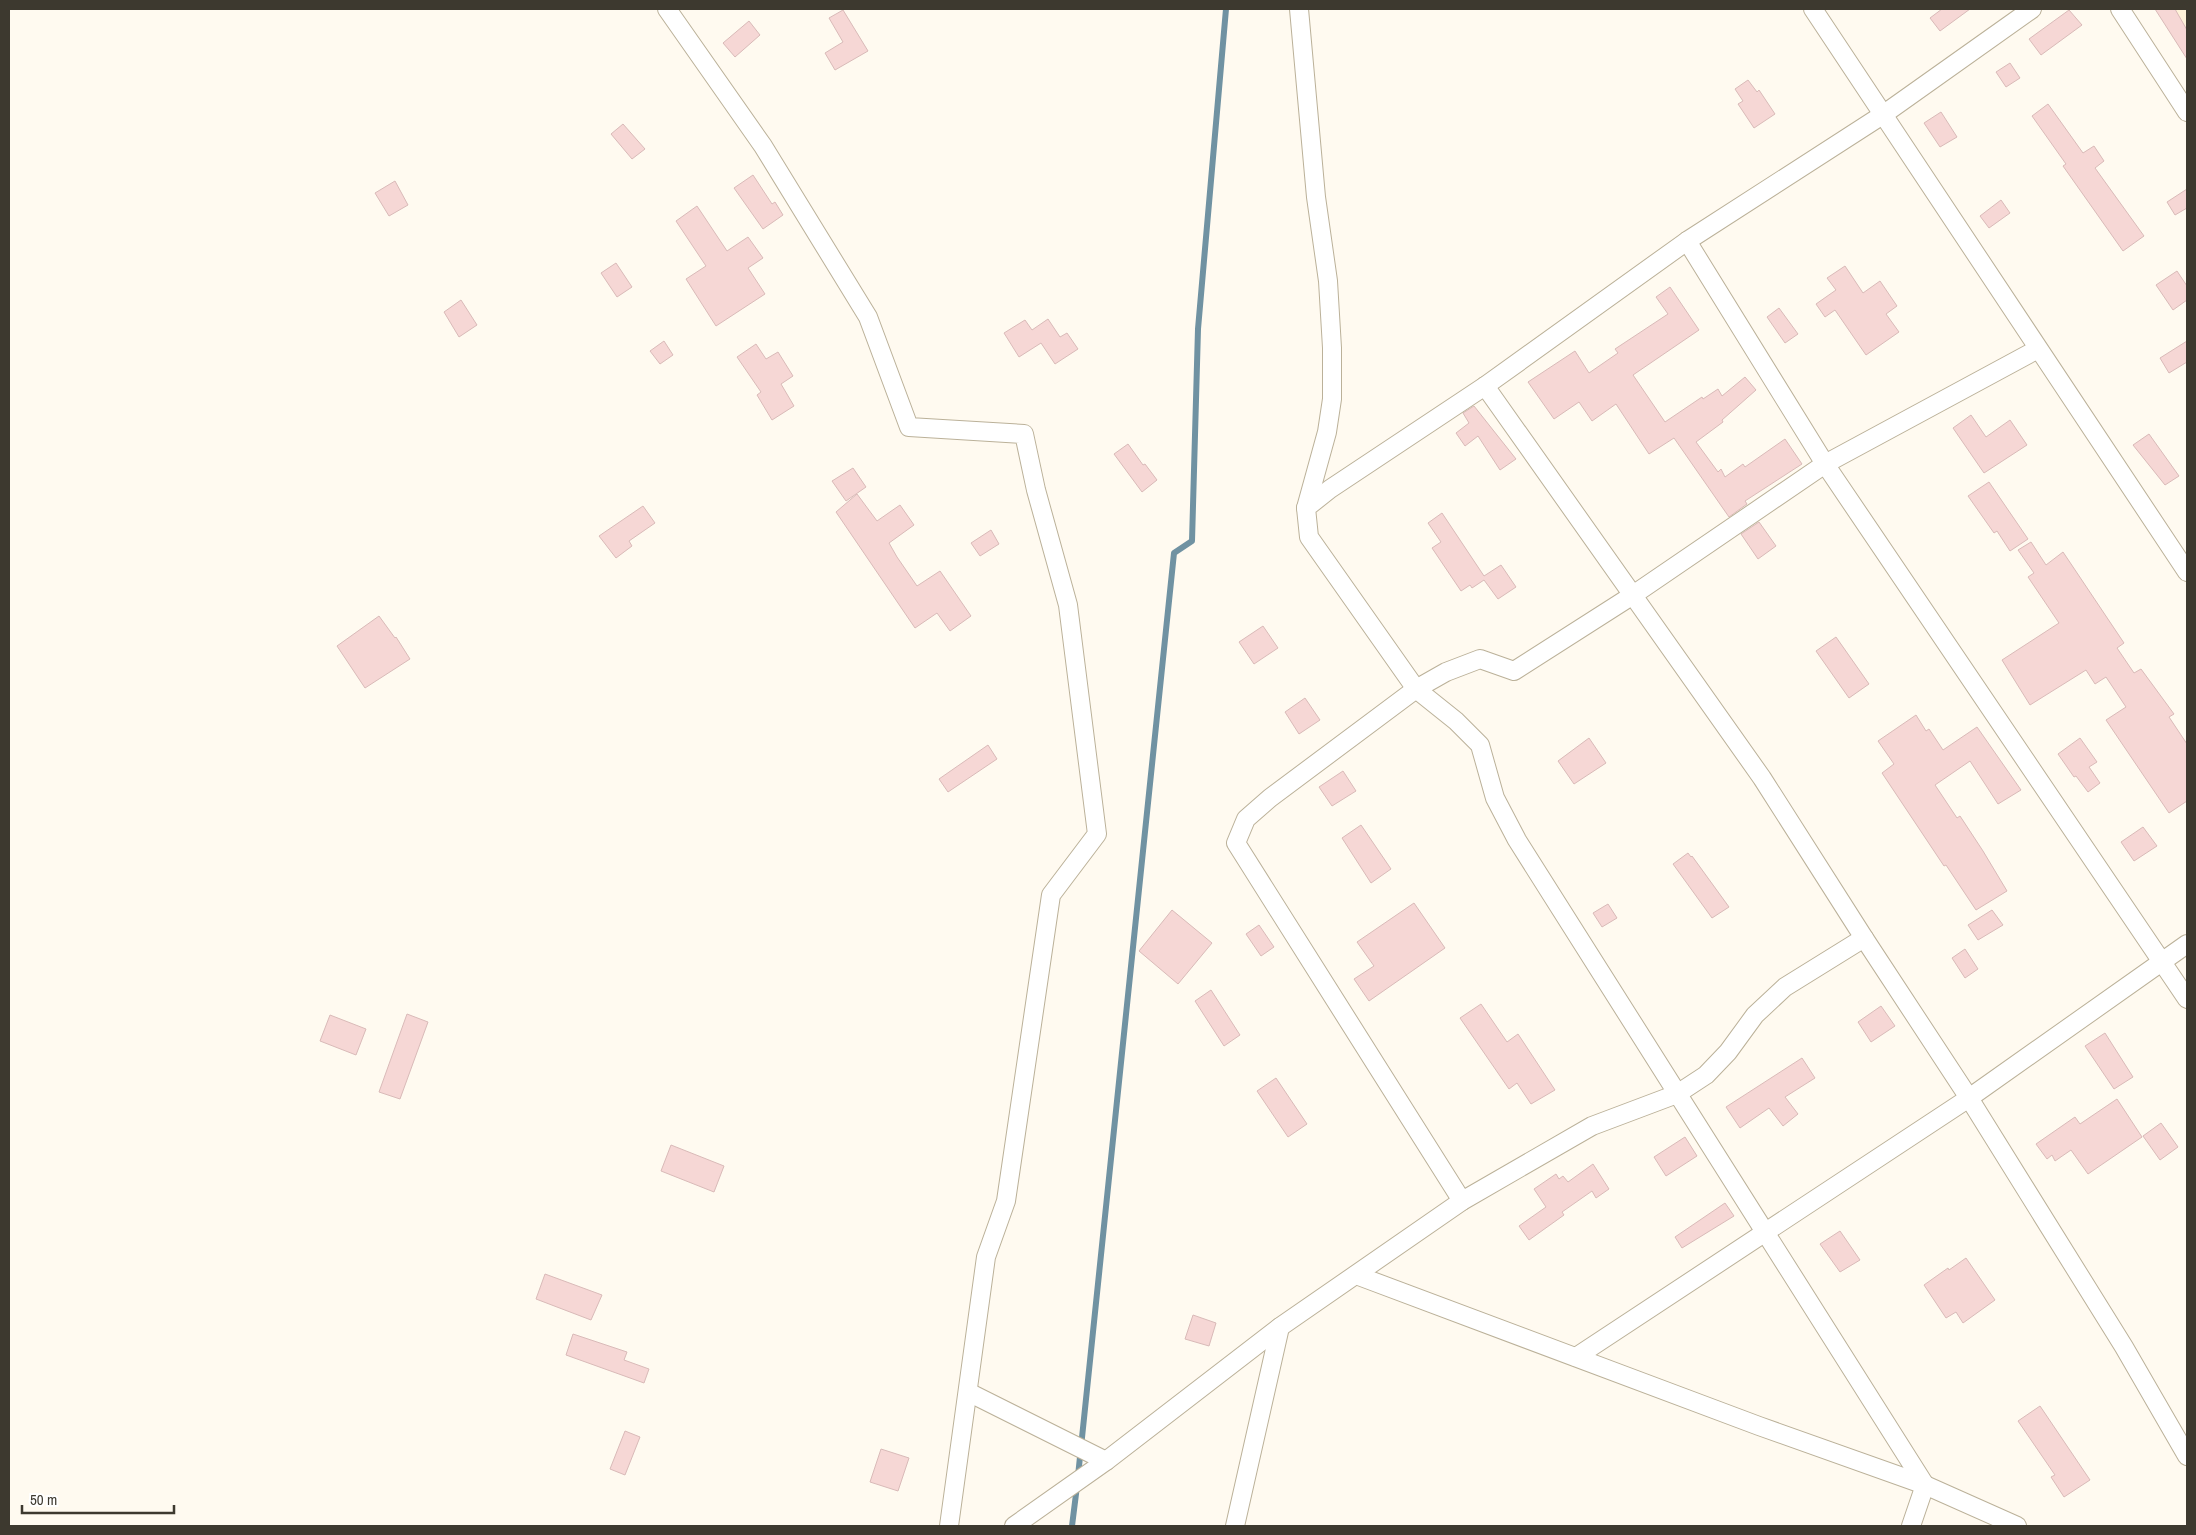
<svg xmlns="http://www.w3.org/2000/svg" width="2196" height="1535" font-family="'Archivo Narrow',sans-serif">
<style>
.built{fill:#fef2d9}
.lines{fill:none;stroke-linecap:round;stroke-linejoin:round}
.stream{stroke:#7092a2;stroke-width:6}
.building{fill:#f6d7d5;stroke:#d9bab8}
.minor-casing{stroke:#bbb199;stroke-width:20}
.minor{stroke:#fff;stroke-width:18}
</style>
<rect width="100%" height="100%" fill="#fffaf0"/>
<path class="built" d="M2160 9H2187V49V48Z"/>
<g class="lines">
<g class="stream">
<path d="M1078 1476 1174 553 1192 541 1198 329 1226 9"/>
<path d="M1072 1526 1077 1486"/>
</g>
</g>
<g class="building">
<path d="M1942 9H1970L1940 31 1930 18Z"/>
<path d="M2155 9H2175L2187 30V59Z"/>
<path d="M843 10 868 51 835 70 825 53 843 42 829 18Z"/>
<path d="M2069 10 2082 25 2041 55 2029 39Z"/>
<path d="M749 21 760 35 735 57 723 43Z"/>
<path d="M2010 63 2020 78 2006 87 1996 72Z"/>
<path d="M1748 80 1757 92 1759 90 1775 114 1754 128 1738 104 1743 101 1735 89Z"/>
<path d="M2048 104 2083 153 2094 146 2104 161 2095 168 2144 236 2123 251 2063 166 2066 164 2032 116Z"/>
<path d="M1941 112 1957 137 1940 147 1924 123Z"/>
<path d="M623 124 645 149 632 159 611 134Z"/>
<path d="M753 175 772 204 775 202 783 215 763 229 734 188Z"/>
<path d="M395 181 408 205 389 216 375 193Z"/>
<path d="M2187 189V208L2175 215 2167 202Z"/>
<path d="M2001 200 2010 213 1989 228 1980 216Z"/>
<path d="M697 206 727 251 748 237 763 258 748 268 765 294 716 326 686 279 706 266 676 221Z"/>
<path d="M616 263 632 287 617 297 601 273Z"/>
<path d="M1845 266 1863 293 1880 281 1897 306 1886 314 1899 332 1866 355 1835 310 1825 317 1816 304 1836 290 1827 278Z"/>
<path d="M2177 271 2187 286V300L2173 310 2156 285Z"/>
<path d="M1670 287 1699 330 1633 375 1665 422 1702 397 1703 399 1718 389 1722 396 1745 377 1756 390 1722 420 1723 422 1696 442 1718 472 1721 469 1725 477 1743 464 1745 467 1785 439 1802 464 1745 501 1747 504 1729 517 1674 438 1649 454 1616 404 1592 421 1579 402 1554 419 1528 382 1575 351 1589 373 1618 353 1615 349 1668 314 1656 297Z"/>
<path d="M461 300 477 325 459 337 444 312Z"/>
<path d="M1779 308 1798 334 1785 343 1767 317Z"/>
<path d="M1048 319 1060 337 1067 333 1078 349 1055 364 1041 343 1019 357 1004 333 1025 320 1032 330Z"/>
<path d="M664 341 673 355 660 364 650 351Z"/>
<path d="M2187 341V362L2169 373 2160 358Z"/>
<path d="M756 344 766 359 778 352 793 376 781 384 794 406 772 420 757 395 761 392 737 357Z"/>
<path d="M1474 406 1516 459 1500 470 1478 436 1465 446 1456 433 1469 423 1463 413Z"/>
<path d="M1971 415 1986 437 2010 420 2027 445 1984 473 1953 428Z"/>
<path d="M2149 434 2179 476 2165 485 2133 445Z"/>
<path d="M1128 444 1143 465 1145 464 1157 480 1142 492 1114 454Z"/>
<path d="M853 468 866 487 846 501 832 481Z"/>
<path d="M1989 482 2028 539 2010 551 1997 531 1994 533 1968 496Z"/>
<path d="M857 494 877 521 900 505 914 525 889 543 897 557 917 586 940 571 971 616 950 631 937 613 915 628 836 512Z"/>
<path d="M643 506 655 523 629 541 632 546 616 558 599 536Z"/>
<path d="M1442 513 1484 576 1501 565 1516 587 1498 599 1484 580 1472 588 1470 585 1461 591 1432 548 1441 542 1428 523Z"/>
<path d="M1759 522 1776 546 1758 559 1741 534Z"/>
<path d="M991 530 999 544 980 556 971 543Z"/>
<path d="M2031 542 2046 565 2063 552 2124 643 2117 648 2134 673 2141 669 2174 714 2169 717 2187 744V801L2169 813 2106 720 2126 707 2106 677 2095 684 2086 670 2030 705 2002 660 2059 623 2028 577 2034 573 2018 550Z"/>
<path d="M379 616 395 638 396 637 410 659 365 688 337 646Z"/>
<path d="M1263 626 1278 648 1254 664 1239 642Z"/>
<path d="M1836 637 1869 684 1849 698 1816 651Z"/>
<path d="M1305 698 1320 720 1299 734 1285 712Z"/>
<path d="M1916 715 1926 731 1929 729 1943 750 1977 727 2021 790 1998 804 1970 761 1935 785 1957 818 1960 816 1983 851 2007 891 1976 910 1946 865 1944 866 1882 773 1894 764 1878 741Z"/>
<path d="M1589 738 1606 763 1574 784 1558 761Z"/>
<path d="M2080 738 2097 762 2089 767 2100 783 2088 792 2076 776 2074 777 2058 754Z"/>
<path d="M988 745 997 759 948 792 939 779Z"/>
<path d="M1343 771 1356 791 1332 806 1319 787Z"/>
<path d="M1361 825 1391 869 1371 883 1342 838Z"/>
<path d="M2143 827 2157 846 2134 861 2121 842Z"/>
<path d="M1688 853 1691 857 1692 856 1729 907 1712 918 1673 864Z"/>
<path d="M1414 903 1445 948 1369 1001 1354 979 1374 966 1357 942Z"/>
<path d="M1608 904 1617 918 1602 927 1593 913Z"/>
<path d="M1172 910 1212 943 1178 984 1139 951Z"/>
<path d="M1992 910 2003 925 1978 940 1968 925Z"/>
<path d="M1259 925 1274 947 1261 956 1246 934Z"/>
<path d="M1965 949 1978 969 1965 978 1952 958Z"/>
<path d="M1211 990 1240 1035 1224 1046 1195 1001Z"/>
<path d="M1481 1004 1507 1042 1518 1034 1555 1090 1531 1104 1517 1083 1509 1089 1460 1018Z"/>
<path d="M1881 1006 1895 1026 1871 1042 1858 1022Z"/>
<path d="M407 1014 428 1022 400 1099 379 1092Z"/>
<path d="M330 1015 366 1029 356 1055 320 1041Z"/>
<path d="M2105 1033 2133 1077 2114 1089 2085 1046Z"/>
<path d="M1802 1058 1815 1078 1785 1097 1798 1114 1783 1126 1769 1108 1740 1128 1726 1107Z"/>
<path d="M1276 1078 1307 1124 1288 1137 1257 1091Z"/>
<path d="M2117 1099 2142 1137 2088 1174 2071 1150 2055 1161 2052 1155 2047 1159 2036 1144 2075 1117 2080 1124Z"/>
<path d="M2161 1123 2178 1147 2160 1160 2143 1136Z"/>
<path d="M1685 1137 1697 1156 1666 1176 1654 1157Z"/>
<path d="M671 1145 724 1166 714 1192 661 1171Z"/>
<path d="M1593 1164 1609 1189 1596 1198 1592 1191 1562 1212 1564 1215 1529 1240 1519 1226 1546 1207 1534 1189 1556 1174 1559 1179 1563 1176 1568 1182Z"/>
<path d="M1725 1203 1734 1216 1682 1248 1675 1237Z"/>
<path d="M1840 1231 1860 1260 1840 1272 1820 1244Z"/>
<path d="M1966 1258 1995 1300 1963 1323 1956 1312 1946 1318 1924 1285 1948 1268 1949 1270Z"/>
<path d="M545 1274 602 1295 591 1320 536 1299Z"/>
<path d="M1193 1315 1216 1323 1209 1346 1185 1339Z"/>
<path d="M573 1334 627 1352 624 1360 649 1369 644 1383 566 1355Z"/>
<path d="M2040 1406 2090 1480 2064 1497 2051 1477 2055 1475 2018 1421Z"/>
<path d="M625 1431 640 1437 625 1475 610 1469Z"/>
<path d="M881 1449 909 1458 898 1491 870 1482Z"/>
</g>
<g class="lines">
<g class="minor-casing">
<g id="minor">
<path d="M667 9 763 146 868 317 909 427 1024 434 1036 490 1068 605 1097 834 1051 895 1006 1201 986 1257 949 1526"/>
<path d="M1299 9 1316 197 1328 281 1332 348V399L1327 432 1306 508"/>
<path d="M1813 9 2187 572"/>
<path d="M2120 9 2187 112"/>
<path d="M1687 241 1825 464 2187 999"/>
<path d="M1485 386 1762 778 1864 938 1969 1098 2124 1347 2187 1456"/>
<path d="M1462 1201 1236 843 1246 819 1270 798 1416 689 1446 672 1480 659 1514 671 1633 595 1825 464 2038 349"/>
<path d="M1356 1275 1759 1426 1925 1485 2017 1526"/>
<path d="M1576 1357 1969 1098 2187 944"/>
<path d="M968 1392 1106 1461"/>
<path d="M1014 1526 1106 1461 1280 1327 1462 1201 1592 1126 1677 1094 1706 1075 1728 1052 1755 1015 1785 987 1864 938"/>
<path d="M1235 1526 1280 1327"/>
<path d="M1911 1526 1925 1485 1517 840 1495 798 1480 745 1456 721 1416 689 1309 537 1306 508 1330 489 1485 386 1687 241 1884 114 2032 9"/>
</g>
</g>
<use href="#minor" class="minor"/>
</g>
<rect width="2196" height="1535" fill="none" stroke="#3d392f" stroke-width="20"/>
<path d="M22 1505v8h152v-8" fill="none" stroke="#3d392f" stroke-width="2.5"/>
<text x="30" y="1505" font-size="15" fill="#3d392f" stroke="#ffffff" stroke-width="4" paint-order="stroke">50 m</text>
</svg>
